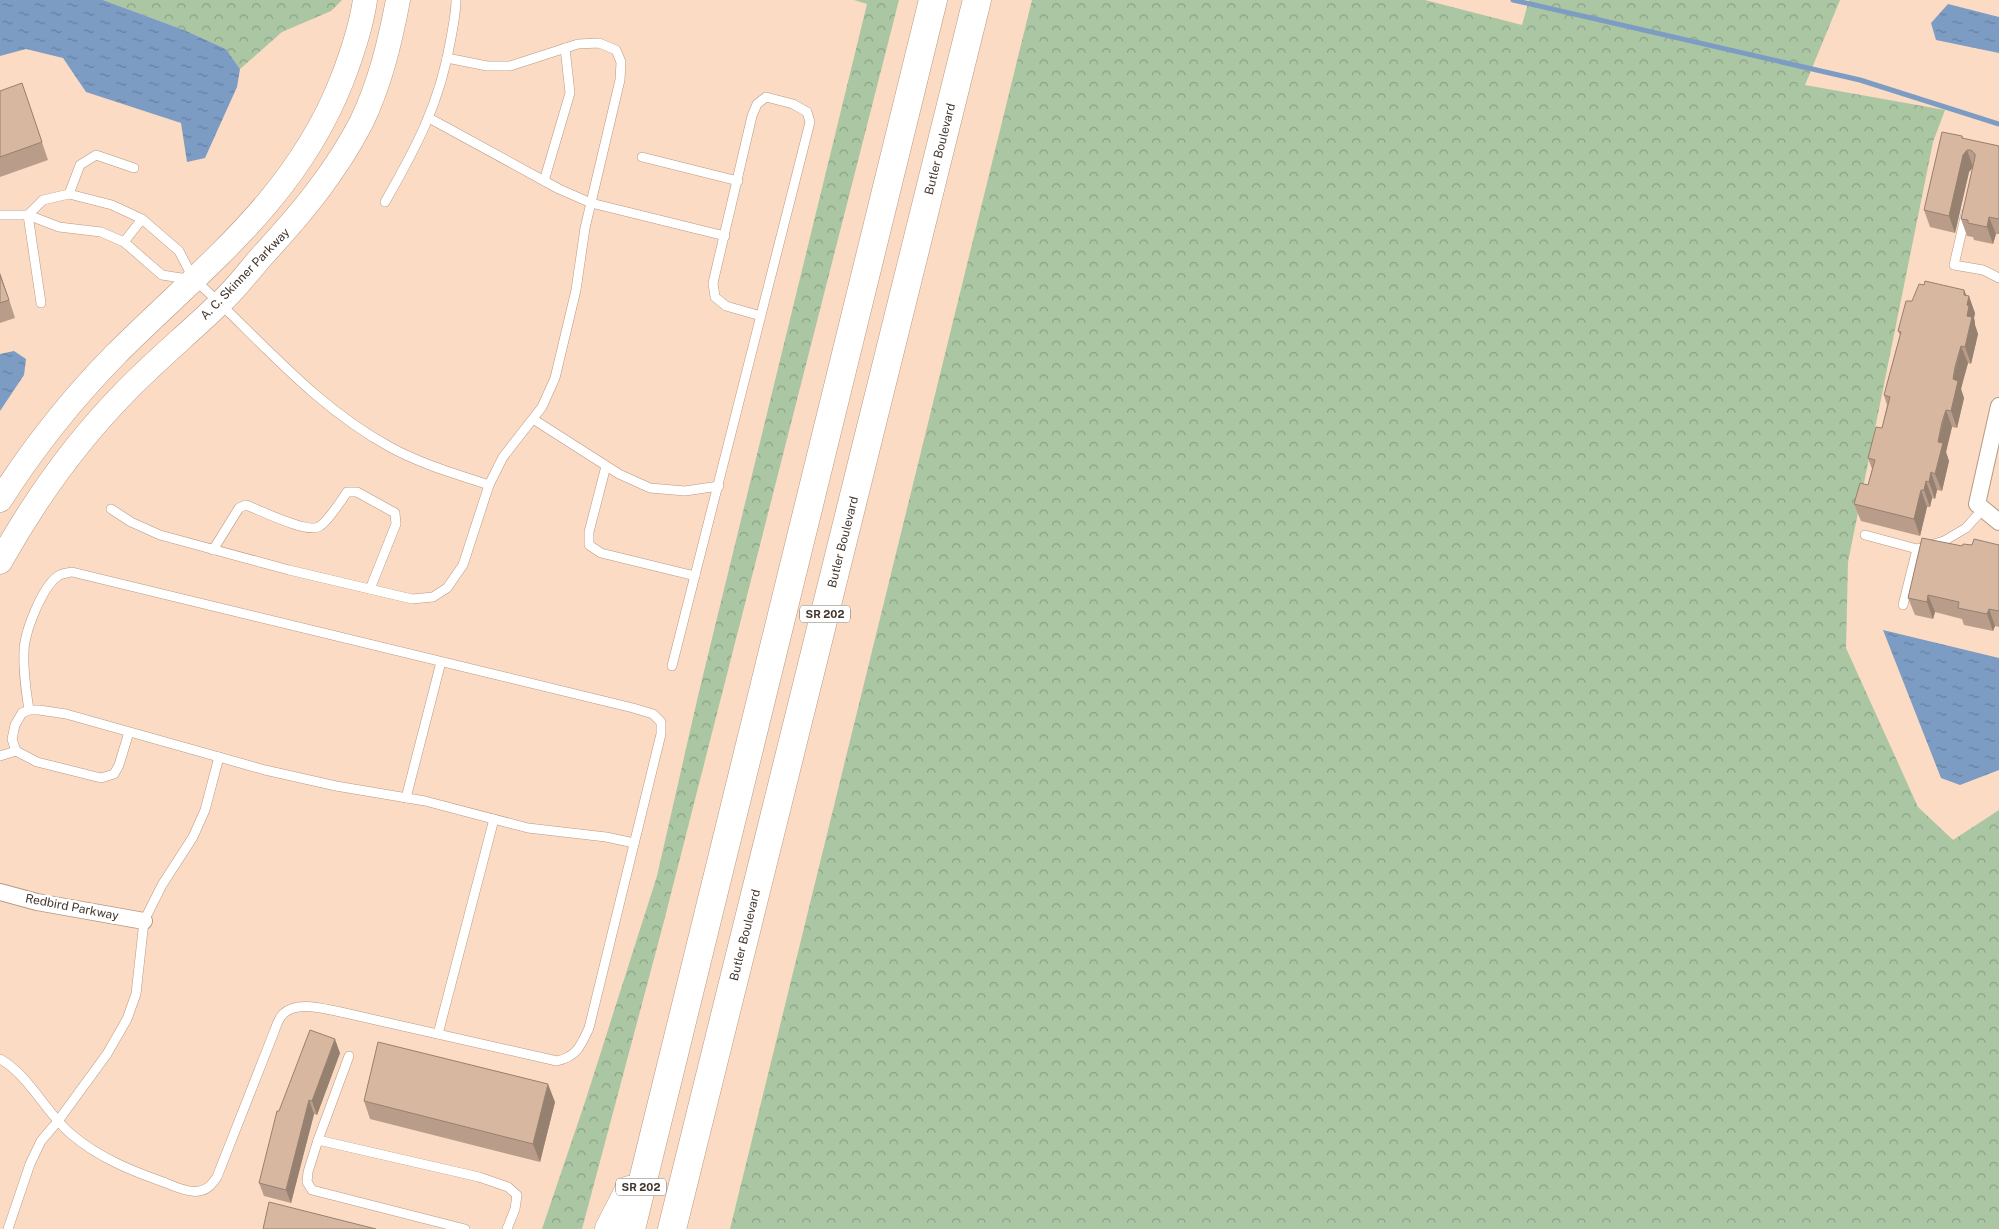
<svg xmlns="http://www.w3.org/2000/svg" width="1999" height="1229" font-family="'Public Sans',sans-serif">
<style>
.forest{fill:url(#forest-crowns)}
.water{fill:url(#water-ripples)}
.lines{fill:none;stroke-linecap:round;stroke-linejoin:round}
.stream{stroke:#7c9cc3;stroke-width:5}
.lane-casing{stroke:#b79983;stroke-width:10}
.street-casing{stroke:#b79983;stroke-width:18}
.secondary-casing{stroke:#b79983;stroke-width:25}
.highway-casing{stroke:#b79983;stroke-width:29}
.lane{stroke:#fff;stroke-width:9}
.street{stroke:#fff;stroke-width:16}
.secondary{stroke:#fff;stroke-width:24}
.highway{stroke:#fff;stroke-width:28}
.wall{fill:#b99d8a}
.shaded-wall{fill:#968070}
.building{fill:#d7b7a0;stroke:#968070}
.labels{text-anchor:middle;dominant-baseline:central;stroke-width:5;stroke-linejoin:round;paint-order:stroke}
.shield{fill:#fff;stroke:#7b726b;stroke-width:1}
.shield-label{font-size:11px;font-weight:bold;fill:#42352c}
.street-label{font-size:12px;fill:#42352c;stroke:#fff}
</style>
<defs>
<pattern id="forest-crowns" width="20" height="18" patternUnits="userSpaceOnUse" patternTransform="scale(1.25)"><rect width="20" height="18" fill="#aac6a3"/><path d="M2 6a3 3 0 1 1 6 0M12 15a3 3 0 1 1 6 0" fill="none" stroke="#8ca285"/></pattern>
<pattern id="water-ripples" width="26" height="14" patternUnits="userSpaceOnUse" patternTransform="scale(1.25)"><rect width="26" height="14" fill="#7c9cc3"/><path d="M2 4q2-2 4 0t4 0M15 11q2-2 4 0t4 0" fill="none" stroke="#67809f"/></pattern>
</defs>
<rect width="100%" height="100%" fill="#fbdbc3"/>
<g class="forest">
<path d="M103 0H342L331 11 282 32 240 69 226 49 184 30Z"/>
<path d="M854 0H899L663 925 582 1229H542L585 1102 657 876 698 696 867 4Z"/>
<path d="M1032 0H1425L1522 25 1529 0H1840L1805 85 1945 110 1933 142 1848 562 1846 648 1918 807 1953 840 1999 810V1229H730Z"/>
</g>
<g class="water">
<path d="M0 0H103L184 30 226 49 240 69 237 87 205 158 187 162 181 123 86 92 63 58 26 49 0 56Z"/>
<path d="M1948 4 1999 17V53L1936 40 1931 23Z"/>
<path d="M14 351 26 359 24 375 0 411V354Z"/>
<path d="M1883 630 1999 658V770L1960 785 1941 778Z"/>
</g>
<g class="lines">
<path class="stream" d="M1513 0 1860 80 1999 124"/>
<g class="lane-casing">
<g id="lane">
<path d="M429 118 559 189 591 203 725 236"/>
<path d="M642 157 738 181"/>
<path d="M544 181 570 93 565 48"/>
<path d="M69 194 80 165 96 155 134 168"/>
<path d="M385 202C417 146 440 103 451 38 453 26 456 13 456 0"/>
<path d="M1966 213 1954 265 1983 270 1999 278"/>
<path d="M0 215H28L59 227 101 232 124 242 162 275 194 280 179 251 142 219 112 205 69 194 43 200 28 215"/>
<path d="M28 215 41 303"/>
<path d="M124 242 142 219"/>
<path d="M195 280C258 337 314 406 390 447 421 464 456 474 489 485"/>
<path d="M533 419 619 474 650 488 685 491 719 486"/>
<path d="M606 466 589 532V545L601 553 695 576"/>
<path d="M111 509 131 522 160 535 289 570 412 599 433 597 447 588 463 565 489 485 503 457 542 407 555 378 576 290 585 228 620 80 621 62 616 50 599 43 578 44 510 66H487L447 58"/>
<path d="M1865 535 1917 549 1944 541 1966 528 1983 509"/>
<path d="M213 550 239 508 246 505C260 510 309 535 320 526 328 521 341 501 347 492H357L395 513 396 524 370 589"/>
<path d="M1903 605 1917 549"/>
<path d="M672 666 810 122 807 112 793 104 766 97 757 104 752 116 713 283 715 297 726 306 761 316"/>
<path d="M129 732 119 765 114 774 101 778 37 762 16 751 12 739 15 725 22 713 29 710H39L66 714 265 770 336 786 425 801 528 828 606 837 634 843"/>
<path d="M0 756 16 751"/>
<path d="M406 798 441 662"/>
<path d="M438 1034 494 819"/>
<path d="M349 1056 318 1140 308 1172 307 1182 312 1190 465 1229"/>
<path d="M0 1059C30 1076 45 1112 71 1134 99 1158 132 1171 166 1183 175 1187 190 1193 199 1191 208 1190 212 1184 217 1177L274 1032C276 1026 279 1018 283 1014 296 1001 321 1008 336 1011L557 1061C577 1056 580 1047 589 1028L661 734V722L653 714 633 708 72 572C68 573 62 573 58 576 42 587 24 633 24 652 23 672 26 691 29 710"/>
<path d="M318 1140 479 1177 508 1187 517 1195 515 1209 507 1229"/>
<path d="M8 1229 30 1164 41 1141 58 1121 107 1054 127 1019 136 994 144 921 162 885 193 837 205 810 219 757"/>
</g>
</g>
<g class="street-casing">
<g id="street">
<path d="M1999 406 1977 504 1999 522"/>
<path d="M0 892 37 902 144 921"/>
</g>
</g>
<g class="secondary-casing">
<g id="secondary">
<path d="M0 500C33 448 72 399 115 355 203 267 295 200 342 80 352 54 361 28 365 0"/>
<path d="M0 562C34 501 76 442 125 392 155 361 188 334 219 304 235 290 248 272 262 256 300 215 335 173 361 123 380 84 390 42 398 0"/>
</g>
</g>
<g class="highway-casing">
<g id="highway">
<path d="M609 1229 629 1190"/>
<path d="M631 1229 933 0"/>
<path d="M672 1229 977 0"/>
</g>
</g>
<use href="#lane" class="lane"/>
<use href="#street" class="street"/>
<use href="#secondary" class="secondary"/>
<use href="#highway" class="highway"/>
</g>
<g class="wall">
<path d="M0 91 28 101 48 160 0 177Z"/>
<path d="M1962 136 1963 139 1999 146V234H1996L1993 244 1974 240 1973 237 1967 236 1961 219 1973 167 1969 172 1955 233 1930 227 1924 210Z"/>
<path d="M0 273 15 318 0 323Z"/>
<path d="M1924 285 1964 290 1975 313 1974 318 1975 323V325L1978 334 1971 364 1968 363 1962 384 1961 389 1964 398 1957 428 1952 427 1949 439 1946 452 1949 461 1942 491 1937 490 1935 499 1932 498 1930 507H1927L1920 536 1861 521 1854 504 1868 485 1872 469 1868 458 1882 428 1887 405 1884 395 1900 335 1898 331 1912 301Z"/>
<path d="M1999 545V627L1995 626 1993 631 1964 625 1962 619 1935 612 1933 619 1915 615 1908 598 1962 546Z"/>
<path d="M340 1053 317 1115 314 1114 291 1203 264 1196 259 1183 279 1111Z"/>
<path d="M364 1101 555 1102 540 1162 370 1119Z"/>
</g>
<g class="shaded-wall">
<path d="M1962 136 1973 167 1969 172 1955 233 1949 216Z"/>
<path d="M1989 217 1996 234 1993 244 1987 227Z"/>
<path d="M0 273 15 318 0 275Z"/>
<path d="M1964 290 1968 300 1969 296 1975 313 1974 318 1975 323V325L1978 334 1971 364 1965 347 1967 316 1964 295Z"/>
<path d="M1961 346 1968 363 1961 389 1964 398 1957 428 1951 411 1953 379Z"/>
<path d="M1946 410 1952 427 1946 452 1949 461 1942 491 1935 474 1938 442Z"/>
<path d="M1931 472 1937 490 1935 499 1929 482Z"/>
<path d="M1926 481 1932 498 1930 507 1924 490Z"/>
<path d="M1921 490 1927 507 1920 536 1914 519Z"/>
<path d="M1928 595 1935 612 1933 619 1927 602Z"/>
<path d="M1989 609 1995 626 1993 631 1987 614Z"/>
<path d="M335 1039 340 1053 317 1115 312 1101Z"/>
<path d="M548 1084 555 1102 540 1162 533 1144Z"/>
<path d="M309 1100 314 1114 291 1203 286 1190Z"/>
</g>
<g class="building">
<path d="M22 83 42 142 0 157V91Z"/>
<path d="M1942 132 1962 136V138L1999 146V219L1989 217 1987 227 1968 223V220L1961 219 1975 157V154L1971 150H1967L1963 155 1949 216 1924 210Z"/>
<path d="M0 275 9 300 0 303Z"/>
<path d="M1925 281 1964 290V295L1969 296 1967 305 1969 306 1967 316 1972 317 1965 347 1961 346 1955 367 1953 379 1958 381 1951 411 1946 410 1942 422 1938 442 1943 443 1935 474 1931 472 1929 482 1926 481 1924 490H1921L1914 519 1854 504 1860 483 1868 485 1875 460 1868 458 1876 427 1882 428 1890 397 1884 395 1901 332 1898 331 1906 301H1912L1919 284 1924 285Z"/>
<path d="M1922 538 1962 546 1963 544 1972 545 1974 539 1999 545V611L1989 609 1987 614 1958 608 1959 602 1928 595 1927 602 1908 598Z"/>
<path d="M310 1030 335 1039 312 1101 309 1100 286 1190 259 1183 277 1111H279Z"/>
<path d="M378 1042 548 1084 533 1144 364 1101Z"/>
<path d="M269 1202 376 1229H263Z"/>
</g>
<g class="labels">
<g class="shield">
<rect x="800" y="605.5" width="50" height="17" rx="4"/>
<rect x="616" y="1178.5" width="50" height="17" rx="4"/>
</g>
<g class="shield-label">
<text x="825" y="614">SR 202</text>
<text x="641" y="1187">SR 202</text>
</g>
<g class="street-label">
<text transform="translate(940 149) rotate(-76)">Butler Boulevard</text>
<text transform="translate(245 274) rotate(-46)">A. C. Skinner Parkway</text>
<text transform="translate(843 542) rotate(-76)">Butler Boulevard</text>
<text transform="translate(72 907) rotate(11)">Redbird Parkway</text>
<text transform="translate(745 935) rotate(-76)">Butler Boulevard</text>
</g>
</g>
</svg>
